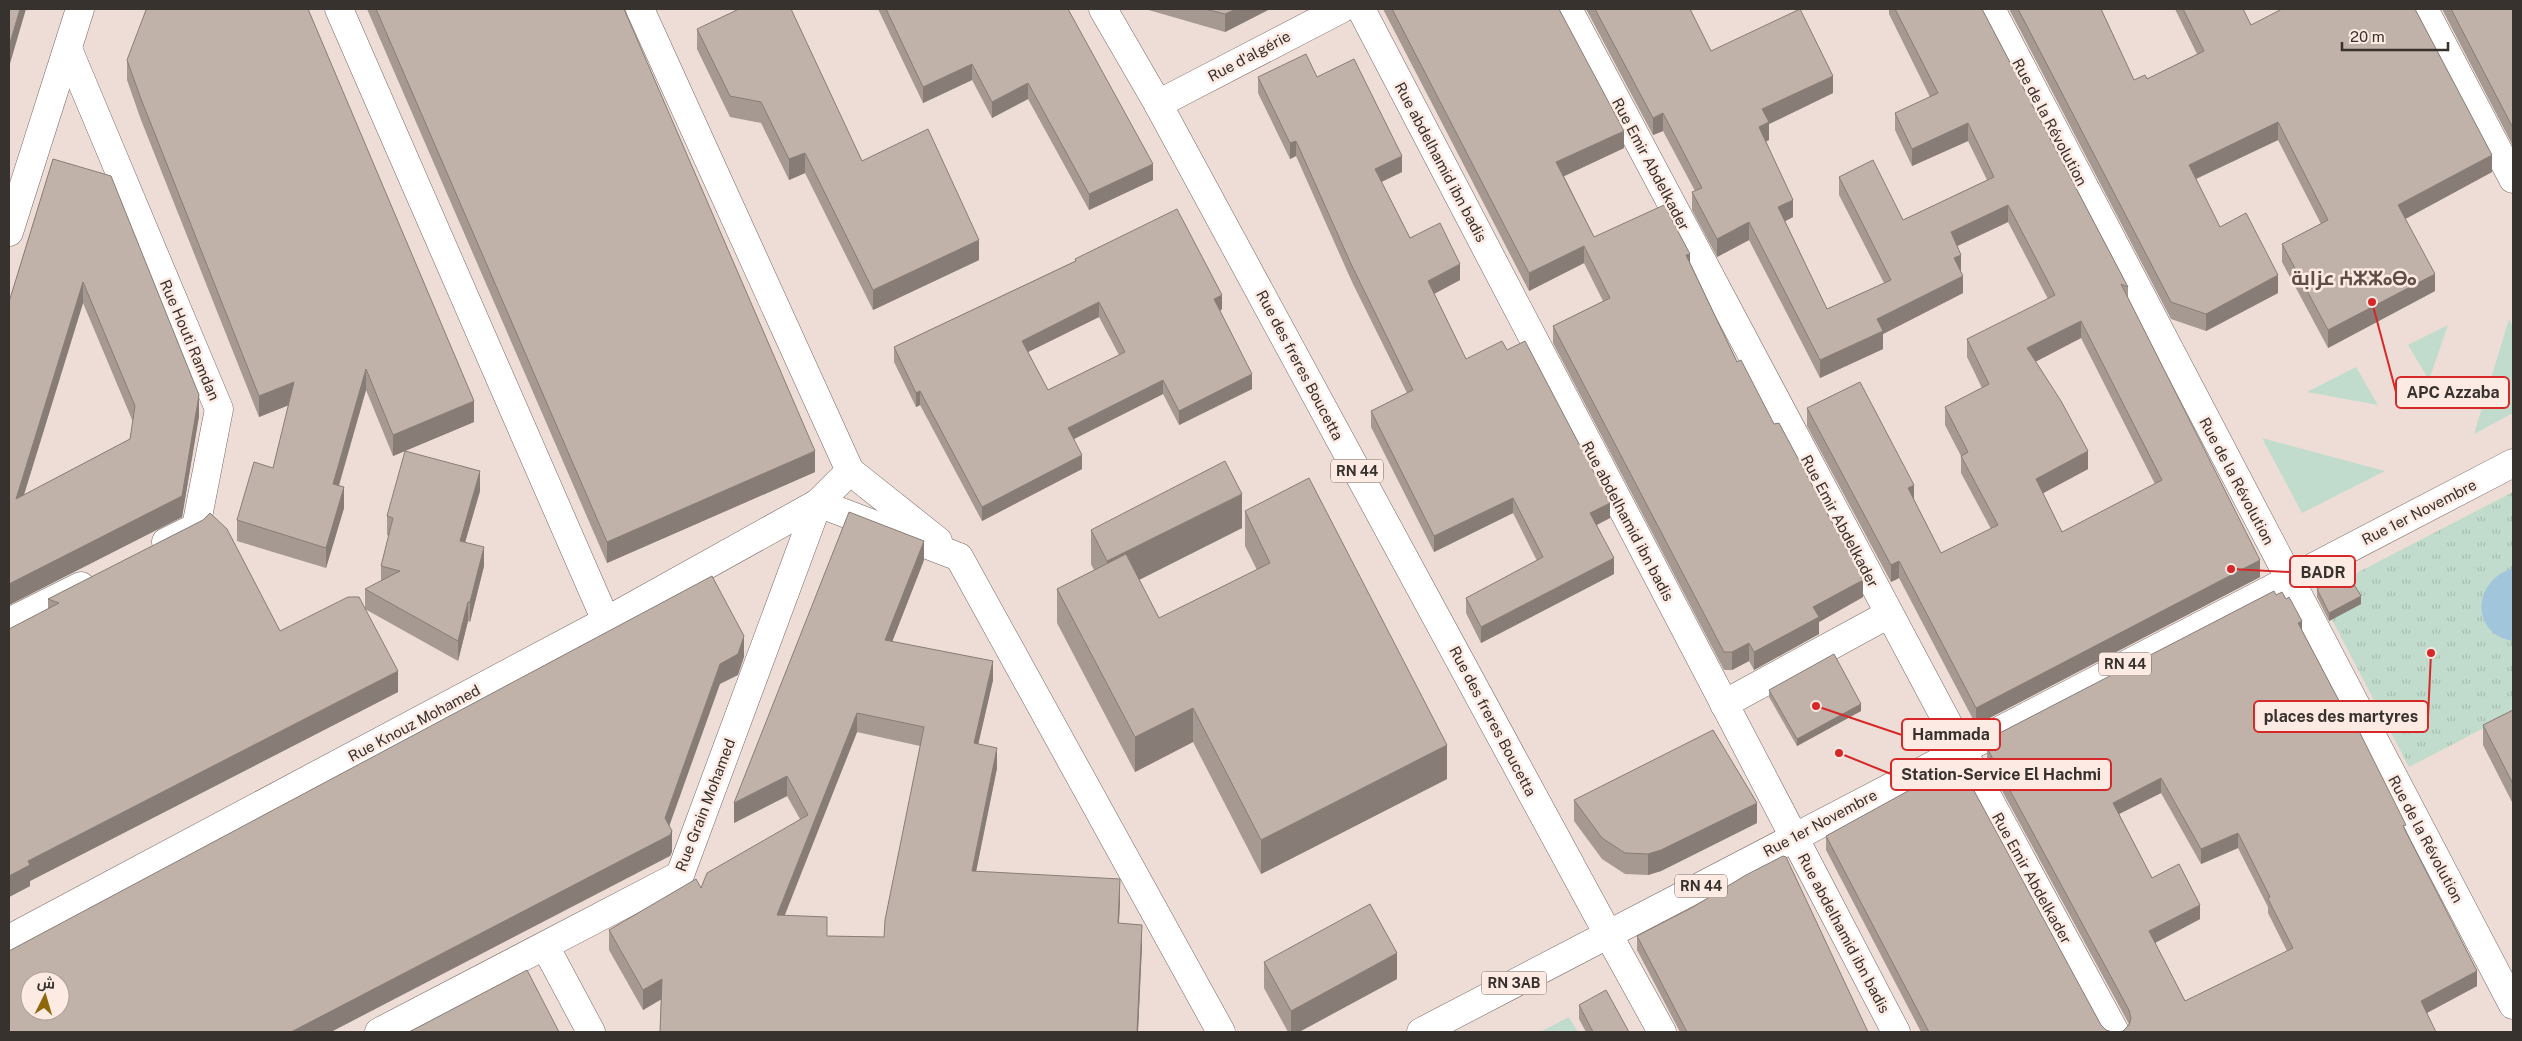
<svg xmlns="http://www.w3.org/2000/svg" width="2522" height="1041" font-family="'Public Sans',Cairo,'Noto Sans Tifinagh',sans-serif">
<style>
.grass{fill:#c1dccd}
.park{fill:url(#park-tufts)}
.water{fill:#a1c6db}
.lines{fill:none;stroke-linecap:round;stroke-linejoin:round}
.street-casing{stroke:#776861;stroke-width:29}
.primary-casing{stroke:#776861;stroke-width:29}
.street{stroke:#fff;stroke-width:28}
.primary{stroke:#fff;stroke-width:28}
.wall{fill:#a69991;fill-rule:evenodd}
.shaded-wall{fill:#877d76}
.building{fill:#c1b2a9;stroke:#877d76;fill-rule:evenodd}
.labels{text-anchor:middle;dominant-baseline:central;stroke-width:5;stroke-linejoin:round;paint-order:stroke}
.shield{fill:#fceae3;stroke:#736965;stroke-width:1}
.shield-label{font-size:14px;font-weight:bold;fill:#38322f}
.street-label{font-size:15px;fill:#38322f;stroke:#fceae3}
.district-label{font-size:20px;font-weight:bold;fill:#5d4f48;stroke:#fceae3}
.leader{fill:none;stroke:#d62828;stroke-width:2}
.callout-dot{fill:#d62828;stroke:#fceae3;stroke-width:2}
.callout{fill:#fceae3;stroke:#d62828;stroke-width:2}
.callout-label{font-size:16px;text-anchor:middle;font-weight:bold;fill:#38322f}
</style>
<defs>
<pattern id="park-tufts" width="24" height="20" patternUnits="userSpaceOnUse" patternTransform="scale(1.25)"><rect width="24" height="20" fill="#c1dccd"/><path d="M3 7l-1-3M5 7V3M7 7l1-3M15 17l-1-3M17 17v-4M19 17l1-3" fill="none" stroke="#a7bdb0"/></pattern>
</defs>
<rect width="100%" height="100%" fill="#eeddd6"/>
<g class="grass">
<path d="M2509 319 2513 328V413L2474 434Z"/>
<path d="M2448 325 2429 380 2408 345Z"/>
<path d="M2356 367 2378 405 2307 392Z"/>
<path d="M2262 438 2385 471 2302 513Z"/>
<path d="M1569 1017 1578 1032H1540Z"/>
</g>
<path class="park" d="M2513 492V713L2409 767 2318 593Z"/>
<path class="water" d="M2513 568V641C2472 635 2470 582 2513 568Z"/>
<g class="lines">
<g class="street-casing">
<g id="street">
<path d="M339 9 606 621"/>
<path d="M1361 9 1896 1032"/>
<path d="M1568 9 1962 750 2115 1032"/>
<path d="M1991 9 2513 1005"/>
<path d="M2424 9 2513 179"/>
<path d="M68 49 219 409 196 527 166 542"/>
<path d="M1158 104 1341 9"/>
<path d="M9 232 80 9"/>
<path d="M850 471 938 541"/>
<path d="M818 503 959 557 1221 1032"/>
<path d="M9 622 81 586"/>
<path d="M1724 704 1889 614"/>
<path d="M1608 934 1662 1032"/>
<path d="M9 939 606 621 818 503 850 471 640 9"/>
<path d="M545 946 591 1032"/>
<path d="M379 1032 680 875 818 503"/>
</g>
</g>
<g class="primary-casing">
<g id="primary">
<path d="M1103 9 1158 104 1608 934"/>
<path d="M1421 1032 2513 463"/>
</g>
</g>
<use href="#street" class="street"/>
<use href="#primary" class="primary"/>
</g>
<g class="wall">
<path d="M367 9H624L815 472 607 563Z"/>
<path d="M878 9H1068L1153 180 1089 210 1028 99 992 118 972 80 923 103Z"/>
<path d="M1145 9H1270L1225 32Z"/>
<path d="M1383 9H1559L1624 148 1564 176 1594 237 1690 262 1737 362 1863 597 1819 622V634L1754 670 1749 661 1732 670H1724L1553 343V326L1603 301 1584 263 1529 291Z"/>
<path d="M1586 9H1690L1711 51 1833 93 1769 124V140L1766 141 1793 217 1785 221 1827 309 1884 283 1839 195V177L1903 220 1987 180 1968 141 1912 166 1895 130V113L1930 97 1889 14V9H1982L2128 287V299L2260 577 1976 725 1899 578 1891 582 1807 426V408L1914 500 1941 553 1991 529 1961 473V456L1945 425V407L1982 388 1967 357V339L2048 299 2008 222 1957 246 1961 272 1963 293 1883 334V349L1820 378 1749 240 1717 257 1692 210V192L1695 191 1663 131 1653 135ZM2081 338 2155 484 2062 532 2043 493 2088 469 2035 362Z"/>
<path d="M2009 9H2101L2134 80 2147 79 2197 54 2175 9H2243L2251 25 2492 172 2405 219 2435 291 2328 348 2282 262V244L2321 224 2278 140 2196 179 2220 227 2278 293 2206 331 2171 319Z"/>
<path d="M2442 9H2513V146Z"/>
<path d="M697 29 862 161 979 260 873 310 805 173 789 180 761 123 730 117 697 49Z"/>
<path d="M127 60 474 422 393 456 366 390 339 486 344 508 326 568 237 541V520L273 468 289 405 259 417 141 120 127 80Z"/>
<path d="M1258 77H1317L1402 172 1381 182 1410 238 1460 280 1434 294 1466 359 1507 350 1610 518 1597 525 1614 574 1481 643 1466 613V598L1537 561 1513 513 1434 552 1371 427V411L1407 393 1352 282 1296 156 1290 159 1258 93Z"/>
<path d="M53 159 199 416 182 517 9 605V302ZM83 303 133 422 130 439 24 495Z"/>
<path d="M1075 259 1222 309 1220 311 1252 389 1179 425 1163 394 1074 439 1082 469 982 521 920 405 916 407 894 362V347L1075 261ZM1099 317 1119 355 1048 390 1028 352Z"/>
<path d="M480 491 465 542 484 566 470 622 468 621 458 661 365 609V589L381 581V566L389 536 387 535V516Z"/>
<path d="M1245 511 1447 779 1261 874 1193 742 1135 772 1057 623V589L1094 570 1091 564V530L1242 528 1139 580 1159 618 1257 570 1245 546Z"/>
<path d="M924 560 892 642 993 680 978 744 997 768 976 872 1120 899 1119 923 1142 945 1138 1032H660L661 999 643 1010 609 950V930L701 888 800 819 787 796 734 823ZM857 732 920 746 884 937 827 936 784 915Z"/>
<path d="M2317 589 2361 604 2329 621 2317 597Z"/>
<path d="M2276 595 2302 630 2406 830 2477 986 2427 1013 2123 1031 2129 1024 1987 763V748L1990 746V738ZM2161 793 2201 864 2238 848 2268 907V913L2287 951 2185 1001 2155 943 2200 919 2152 878 2119 814Z"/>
<path d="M48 599 280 631 398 692 30 881V886L9 897 48 608Z"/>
<path d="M1769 690 1861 711 1797 746 1769 697Z"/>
<path d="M2513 710V804L2483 745V725Z"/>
<path d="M1574 800 1757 823 1661 871 1648 875 1625 874 1602 859 1574 821Z"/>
<path d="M1826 836 2101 1025 2106 1030 2112 1032H1921L1826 850Z"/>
<path d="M1637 936 1868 1032H1680L1637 950Z"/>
<path d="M1264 962 1397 979 1299 1032H1288L1264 988Z"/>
<path d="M1579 1005 1629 1032H1586L1579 1019Z"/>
</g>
<g class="shaded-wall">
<path d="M20 9H26L9 67V46Z"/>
<path d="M1236 9H1270L1225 32V14Z"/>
<path d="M972 64V80L923 103V87Z"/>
<path d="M1833 76V93L1769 124V140L1759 145V127L1762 109Z"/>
<path d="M1028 83V99L992 118V102Z"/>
<path d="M1663 113V131L1653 135V118Z"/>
<path d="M2278 122V140L2189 182V165Z"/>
<path d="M1968 123V141L1912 166V149Z"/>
<path d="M1624 131V148L1556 180V162Z"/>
<path d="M1296 141V156L1290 159V143Z"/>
<path d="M805 153V173L789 180V159Z"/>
<path d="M2492 155V172L2398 223V205Z"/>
<path d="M1402 156V172L1375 185V169Z"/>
<path d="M1153 164V180L1089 210V194Z"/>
<path d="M1793 200V217L1778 225V207Z"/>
<path d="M2008 205V222L1951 249V232Z"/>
<path d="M1749 222V240L1717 257V239Z"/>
<path d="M979 240V260L873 310V290Z"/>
<path d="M1584 246V263L1529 291V273Z"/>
<path d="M1690 254V271L1686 255Z"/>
<path d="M1961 255V272L1954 258Z"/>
<path d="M1460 264V280L1428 297V281Z"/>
<path d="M2435 274V291L2328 348V330Z"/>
<path d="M2278 275V293L2206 331V314Z"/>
<path d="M1963 276V293L1883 334V349L1820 378V360L1877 319Z"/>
<path d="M83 282V303L16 520V499Z"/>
<path d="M1222 295V309L1214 314V299Z"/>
<path d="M1099 302V317L1022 355V341Z"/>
<path d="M2081 321V338L2027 366V348Z"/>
<path d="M366 369V390L333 505V484Z"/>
<path d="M1252 374V389L1179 425V411Z"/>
<path d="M1163 380V394L1068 442V428Z"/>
<path d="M294 382V403L259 417V396Z"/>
<path d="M920 391V405L916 407V393Z"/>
<path d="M199 395V416L182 517 9 605V584Z"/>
<path d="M474 401V422L393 456V435Z"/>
<path d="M815 451V472L607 563V542Z"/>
<path d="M2088 451V469L2036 497V479Z"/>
<path d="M1082 455V469L982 521V507Z"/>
<path d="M480 471V491L460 560V541Z"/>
<path d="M1914 485V503L1908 488Z"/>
<path d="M344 487V508L326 568V548Z"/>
<path d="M1242 494V528L1107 596V561Z"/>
<path d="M1513 498V513L1434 552V536Z"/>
<path d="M1610 503V518L1590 528V513Z"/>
<path d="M924 541V560L885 660V640Z"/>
<path d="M484 547V566L470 622V602Z"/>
<path d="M1614 558V574L1481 643V627Z"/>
<path d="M2260 560V577L1976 725V708Z"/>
<path d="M1899 561V578L1891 582V565Z"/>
<path d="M1863 580V597L1819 622V634L1754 670V652L1813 607Z"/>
<path d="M2361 596V604L2329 621V613Z"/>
<path d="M468 602V621L458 661V641Z"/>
<path d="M2302 621V636L2298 623Z"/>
<path d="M744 636V657L738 675 720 684 665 838V818L720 664Z"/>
<path d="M1749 643V661L1732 670V652Z"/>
<path d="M993 661V680L974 763V743Z"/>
<path d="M398 671V692L30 881V886L9 897V876L28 861Z"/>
<path d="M1861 704V711L1797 746V739Z"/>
<path d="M1193 708V742L1135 772V737Z"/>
<path d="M857 713V732L777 935V915Z"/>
<path d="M1447 745V779L1261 874V840Z"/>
<path d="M997 748V768L972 891V871Z"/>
<path d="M787 776V796L734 823V803Z"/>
<path d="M2161 778V793L2113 817V803Z"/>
<path d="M1757 803V823L1661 871 1648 875V854Z"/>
<path d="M672 831V852L670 856 331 1032H291Z"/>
<path d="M2238 833V848L2201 864V849Z"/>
<path d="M1120 879V899L1118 943V923Z"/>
<path d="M2200 905V919L2149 946V931Z"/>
<path d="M1142 925V945L1138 1032H1137Z"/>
<path d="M1397 953V979L1299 1032H1291V1011Z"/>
<path d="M2477 971V986L2421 1016V1001Z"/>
<path d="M662 979V999L643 1010V990Z"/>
</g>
<g class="building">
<path d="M9 9H20L9 46Z"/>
<path d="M149 9H308L474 401 393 435 366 369 333 484 344 487 326 548 237 520 254 462 273 468 294 382 259 396 141 99 127 60 146 10Z"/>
<path d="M376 9H624L815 451 607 542Z"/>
<path d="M739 9H791L862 161 928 129 979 240 873 290 805 153 789 159 761 102 730 96 697 29Z"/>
<path d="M886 9H1068L1153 164 1089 194 1028 83 992 102 972 64 923 87Z"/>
<path d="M1205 9H1236L1225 14Z"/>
<path d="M1392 9H1559L1624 131 1556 162 1594 237 1664 205 1690 254 1686 255 1737 362 1741 360 1774 424 1779 423 1863 580 1813 607 1819 617 1754 652 1749 643 1732 652H1724L1553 326 1610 298 1584 246 1529 273Z"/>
<path d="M1595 9H1690L1711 51 1800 9 1833 76 1762 109 1769 122 1759 127 1793 200 1778 207 1827 309 1891 280 1839 177 1873 160 1903 220 1994 177 1968 123 1912 149 1895 113 1938 93 1895 9H1982L2128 287 2121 284 2260 560 1976 708 1899 561 1891 565 1807 408 1860 382 1914 485 1908 488 1941 553 1998 525 1961 456 1968 452 1945 407 1989 384 1967 339 2055 295 2008 205 1951 232 1961 255 1954 258 1963 276 1877 319 1883 331 1820 360 1749 222 1717 239 1692 192 1702 188 1663 113 1653 118ZM2081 321 2162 480 2062 532 2036 479 2088 451 2061 401 2027 348Z"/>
<path d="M2018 9H2101L2134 80 2145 75 2147 79 2204 51 2183 9H2243L2251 25 2282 9H2415L2492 155 2398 205 2435 274 2328 330 2282 244 2328 220 2278 122 2189 165 2220 227 2246 213 2278 275 2206 314 2171 302Z"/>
<path d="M2451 9H2513V128Z"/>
<path d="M1306 54 1317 77 1354 59 1402 156 1375 169 1410 238 1440 223 1460 264 1428 281 1466 359 1502 341 1507 350 1525 341 1610 503 1590 513 1614 558 1481 627 1466 598 1543 557 1513 498 1434 536 1371 411 1413 390 1352 266 1296 141 1290 143 1258 77Z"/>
<path d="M53 159 111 176 199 395 182 496 9 584V302ZM83 282 135 406 130 439 16 499Z"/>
<path d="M1177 209 1222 295 1214 299 1252 374 1179 411 1163 380 1068 428 1082 455 982 507 920 391 916 393 894 347 1076 261 1075 259ZM1099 302 1125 352 1048 390 1022 341Z"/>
<path d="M405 451 480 471 460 541 484 547 470 602H468L458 641 365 589 400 571 381 566 393 518 387 516Z"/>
<path d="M1225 461 1242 494 1107 561 1091 530Z"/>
<path d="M1309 478 1447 745 1261 840 1193 708 1135 737 1057 589 1126 554 1159 618 1270 563 1245 511Z"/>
<path d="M849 512 924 541 885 640 993 661 974 743 997 748 972 871 1120 879 1118 923 1142 925 1137 1032H660L662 979 643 990 609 930 696 879 701 888 707 873 808 815 787 776 734 803ZM857 713 924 727 885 920 884 937 827 936V917L777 915Z"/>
<path d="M210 513 227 529 280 631 348 597H359L398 671 28 861 30 865 9 876V629L59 603 48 599 203 520Z"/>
<path d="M2347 573 2361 596 2329 613 2317 589Z"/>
<path d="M712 576 744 636 738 654 720 664 665 818 672 831 670 835 291 1032H9V951ZM30 981H60V1011H30Z"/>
<path d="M2274 591 2276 595 2282 592 2286 599 2289 597 2302 621 2298 623 2356 733 2359 731 2406 825 2403 826 2477 971 2421 1001 2436 1032H2117L2123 1031 2129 1025 2131 1018 2129 1010 1987 748 1994 744 1990 738ZM2161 778 2201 849 2238 833 2270 897 2268 899 2293 948 2185 1001 2149 931 2200 905 2179 864 2152 878 2113 803Z"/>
<path d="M1834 654 1861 704 1797 739 1769 690Z"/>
<path d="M2513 710V784L2483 725Z"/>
<path d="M1713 730 1757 803 1661 850 1648 854 1625 853 1602 838 1574 800Z"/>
<path d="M1959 763 2101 1025 2106 1030 2112 1032H1929L1826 836Z"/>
<path d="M1783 856 1786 857 1868 1032H1687L1637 936 1693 907 1746 875Z"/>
<path d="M1370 904 1397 953 1291 1011 1264 962Z"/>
<path d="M527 970 559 1032H409Z"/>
<path d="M1606 990 1629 1032H1593L1579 1005Z"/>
</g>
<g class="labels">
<g class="shield">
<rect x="1331" y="459.5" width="52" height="23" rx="4"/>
<rect x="2099" y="652.5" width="52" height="23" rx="4"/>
<rect x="1675" y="874.5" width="52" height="23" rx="4"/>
<rect x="1481.5" y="971.5" width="65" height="23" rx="4"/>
</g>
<g class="shield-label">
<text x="1357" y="471">RN 44</text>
<text x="2125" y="664">RN 44</text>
<text x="1701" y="886">RN 44</text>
<text x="1514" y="983">RN 3AB</text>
</g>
<g class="street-label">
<text transform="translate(1249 56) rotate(-28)">Rue d'algérie</text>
<text transform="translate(2050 122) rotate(62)">Rue de la Révolution</text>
<text transform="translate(1441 162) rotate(62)">Rue abdelhamid ibn badis</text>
<text transform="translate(1651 164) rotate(62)">Rue Emir Abdelkader</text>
<text transform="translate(190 340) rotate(67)">Rue Houti Ramdan</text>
<text transform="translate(1300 365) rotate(62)">Rue des freres Boucetta</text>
<text transform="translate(2237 481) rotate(62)">Rue de la Révolution</text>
<text transform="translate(2419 512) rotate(-27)">Rue 1er Novembre</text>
<text transform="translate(1628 521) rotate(62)">Rue abdelhamid ibn badis</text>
<text transform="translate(1840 521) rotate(62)">Rue Emir Abdelkader</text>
<text transform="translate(1493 721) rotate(62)">Rue des freres Boucetta</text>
<text transform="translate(414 723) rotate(-28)">Rue Knouz Mohamed</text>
<text transform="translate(705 805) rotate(-69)">Rue Grain Mohamed</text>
<text transform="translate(1820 823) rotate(-28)">Rue 1er Novembre</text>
<text transform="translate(2426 839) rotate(62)">Rue de la Révolution</text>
<text transform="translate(2032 878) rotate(61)">Rue Emir Abdelkader</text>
<text transform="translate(1844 933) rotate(62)">Rue abdelhamid ibn badis</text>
</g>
<g class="district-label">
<text x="2354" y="278">عزابة ⵄⵣⵣⴰⴱⴰ</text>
</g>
</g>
<path class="leader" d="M2372 302L2396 392M2231 569L2290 572M2431 653L2428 717M1816 706L1902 735M1839 753L1891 774"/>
<g class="callout-dot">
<circle cx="2372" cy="302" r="5"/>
<circle cx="2231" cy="569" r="5"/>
<circle cx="2431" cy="653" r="5"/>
<circle cx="1816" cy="706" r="5"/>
<circle cx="1839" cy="753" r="5"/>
</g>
<g class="callout">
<rect x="2396" y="377" width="113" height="31" rx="5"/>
<rect x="2290" y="556" width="65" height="31" rx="5"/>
<rect x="2254" y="701" width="174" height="31" rx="5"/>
<rect x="1902" y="719" width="98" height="31" rx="5"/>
<rect x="1891" y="759" width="220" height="31" rx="5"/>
</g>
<g class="callout-label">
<text x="2453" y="398">APC Azzaba</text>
<text x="2323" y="578">BADR</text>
<text x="2341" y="722">places des martyres</text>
<text x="1951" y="740">Hammada</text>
<text x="2001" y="780">Station-Service El Hachmi</text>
</g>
<rect width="2522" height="1041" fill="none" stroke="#38322f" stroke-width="20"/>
<g transform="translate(45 996) rotate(5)"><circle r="24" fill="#fceae3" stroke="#aea09b"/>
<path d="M0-4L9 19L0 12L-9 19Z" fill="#8d6809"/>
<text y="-8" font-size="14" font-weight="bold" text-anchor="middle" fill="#38322f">ش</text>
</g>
<path d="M2342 42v8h106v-8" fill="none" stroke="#38322f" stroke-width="2.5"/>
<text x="2350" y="42" font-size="15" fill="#38322f" stroke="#fceae3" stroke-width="4" paint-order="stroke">20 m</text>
</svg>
